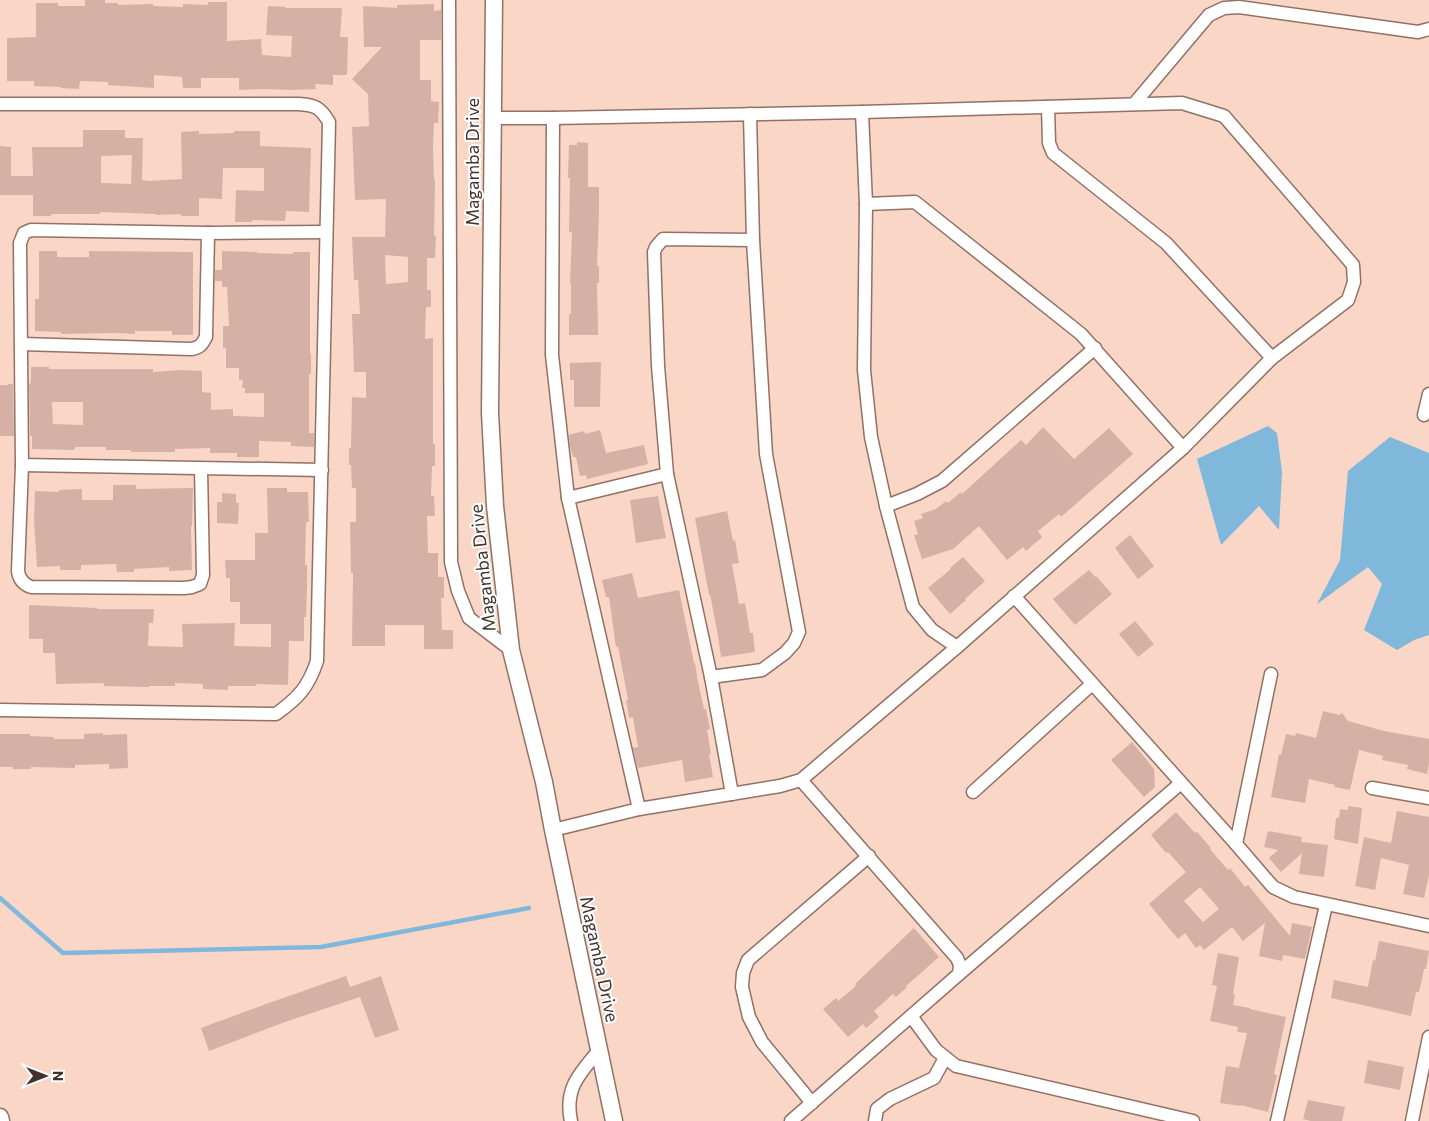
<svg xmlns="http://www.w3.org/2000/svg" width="1429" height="1121" font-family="Commissioner,sans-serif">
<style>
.water{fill:#80b8dc}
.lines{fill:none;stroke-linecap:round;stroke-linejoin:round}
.stream{stroke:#80b8dc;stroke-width:4.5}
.building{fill:#d5b1a5;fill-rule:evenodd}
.minor-casing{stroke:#927165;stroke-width:15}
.tertiary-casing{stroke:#927165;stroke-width:19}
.minor{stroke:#fff;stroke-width:12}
.tertiary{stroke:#fff;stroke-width:16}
.labels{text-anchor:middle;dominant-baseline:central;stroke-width:4;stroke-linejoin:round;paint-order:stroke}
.street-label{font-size:18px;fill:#40322d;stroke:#fff}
</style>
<rect width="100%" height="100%" fill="#fad6c7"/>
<g class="water">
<path d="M1268 426 1277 433 1282 472 1279 530 1259 506 1221 545 1197 459Z"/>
<path d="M1390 437 1429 453V635L1414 640 1397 650 1364 630 1382 584 1368 567 1317 604 1340 560 1348 471Z"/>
</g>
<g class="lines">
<path class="stream" d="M0 898 63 953 321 947 529 908"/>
</g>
<g class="building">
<path d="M85 0H105V3H118V5L153 4V6L183 7V4L208 5V2H227V41L261 39 262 55 291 57 292 36 266 35 268 6 286 7V8H342L340 37H348L347 75H333V85L315 84 316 89 293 90 261 89 239 90V78H201V88H183L182 77 154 75V88L108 85V82L80 81 79 89 61 88V87L34 86V81H7V38L36 37V3H58V6H85Z"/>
<path d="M434 4V11L441 10V40H420V80H431V101L439 102 438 123H434L433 147 434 180H435L434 236H436L435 258H427V290H431V307H426L425 339 433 338V444H435V466H432L431 496H434L435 516H427L428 553H438V577H444V598H441L442 630H453V649H424V625H385V646H352L353 573H351L350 522H356V488H352L351 465H349V448H351L352 397 366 398V372H354L352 314H360L358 280H354L352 237H385L386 199 355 200 352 127 369 126 368 94 352 79 382 47H364L363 6 397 8V5ZM385 255 408 257V282L386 284Z"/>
<path d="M83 130H125V138H143L142 180 150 181 182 179 181 132 199 131V134L234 133V131H260V146L311 148 309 212 286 211 285 221 252 220V222H235L236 190 264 191V168H223L222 199 199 198V216H181V214L156 215V214L100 212V214H51V216H33V195H0V146L11 147V176H33L32 147H83ZM132 155 131 184 101 183V156Z"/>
<path d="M577 142 588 143V187H599V211L597 266H599V283H597L598 335H569V314H571V283H570L572 232H569L570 178H568L569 145H577Z"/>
<path d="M39 251H57V257H89V251L193 252V335H172V331H135V334L116 333 61 334V332L35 331V299H39Z"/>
<path d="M222 251 257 252V253L293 254V252H310V353L311 354V374H309V433H314V447L291 446V442L259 441V457H237V453H210V448L175 449V452H131V450H106V447H75L74 450 32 449V436H30L29 384 31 383V367H49V369H153V372L181 370 202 371V392L211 393V410L233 409V416L264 417V393H245V388H242L243 380H239V368H226V348H223V326H229L227 287H222V281H215V270H222ZM52 402H83V425L53 424Z"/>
<path d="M601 362 600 407H574V380H570V363Z"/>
<path d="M8 384H13L14 436H0V385H8Z"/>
<path d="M1043 427 1074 459 1109 428 1133 454 1061 517 1059 514 1038 531 1042 537 1026 551 1023 547 1007 560 979 526 953 549 922 559 914 535 918 534 914 521 923 518 921 514 936 509 946 501 948 503 961 492 962 494 1021 440 1026 445Z"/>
<path d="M600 430 606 453 644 445 648 464 587 479 586 475 580 476 576 457H573L570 446 569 435 584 431 585 434Z"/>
<path d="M113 485H136V489L193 488 192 526H191L192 570 169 571V567L134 569V572H117L116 564 81 565V570H60V566L37 567 34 520 35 491 59 492V490L82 489V500H113Z"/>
<path d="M267 488H287V492H308L309 522H306L305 565H307V585L306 617H304V641H289L288 685 256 684V686H228V690L203 689V684L175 683V686H149V687L104 686V683L56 684 55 653H43V639H29V605L97 608V609H154L153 623H149L148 646 183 647 182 624 235 623 234 646 271 647V624H240V602H230V578H226L225 560H255V533H268Z"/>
<path d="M222 493 236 494V503H239L238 524 217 523V502H222Z"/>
<path d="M658 496 666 538 636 543 630 500Z"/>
<path d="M727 511 733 541 735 540 739 563 732 564 739 604 745 603 750 633H753L755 652 721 657 718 636 710 594 709 595 695 518Z"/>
<path d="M1130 535 1154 566 1138 579 1115 548Z"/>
<path d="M963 557 985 581 965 599 966 600 950 614 928 588 951 569 950 568Z"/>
<path d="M1089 570 1095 577 1096 576 1112 594 1075 625 1053 599Z"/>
<path d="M632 573 638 598 679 590 694 663H695L698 682 704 709H706L710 729 707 730 711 754H709L713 777 685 782 682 760 638 768 633 748 638 747 633 717 629 718 626 700H628L618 646 616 647 609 597H606L602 580Z"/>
<path d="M1135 621 1154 644 1138 657 1119 634Z"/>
<path d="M1323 711 1339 715 1342 713 1348 721 1384 731 1429 739V763L1427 774 1407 769 1408 765 1382 760 1383 756 1359 750 1350 790 1334 787 1335 785 1309 779 1305 803 1271 797 1279 754 1281 755 1286 734 1295 736 1296 733 1316 738Z"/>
<path d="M103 733V735L127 734 128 768 109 769V764L75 765V768L31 767V769H13V767H0V734H30V736L54 737V739H84V734Z"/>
<path d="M1132 742 1154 769 1155 787 1144 797 1111 760Z"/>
<path d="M1348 806 1362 808 1358 844 1334 839 1336 818H1339L1340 809 1348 810Z"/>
<path d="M1397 811 1429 817V875L1424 898 1403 894 1409 865 1381 858 1375 890 1355 886 1364 837 1391 843Z"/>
<path d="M1176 812 1195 833 1197 832 1211 848 1210 849 1228 870 1230 868 1245 887 1248 885 1290 936 1292 923 1312 927 1305 959 1283 955 1282 961 1259 956 1265 923 1243 941 1232 927 1204 950 1200 945 1196 948 1185 933 1178 939 1149 904 1186 872 1168 852 1166 853 1151 835ZM1200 887 1219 909 1203 922 1184 901Z"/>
<path d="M1268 831 1302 837 1301 842 1328 845 1324 877 1299 874 1302 853 1281 872 1269 858 1278 850 1264 847Z"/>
<path d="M914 928 939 957 906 986 907 987 896 997 893 994 874 1011 879 1017 866 1028 863 1024 848 1037 823 1009 836 998 838 1001 856 986 855 984Z"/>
<path d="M1379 941 1429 951 1426 969H1424L1419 992H1416L1411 1016 1331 998 1334 980 1368 987 1373 960 1375 961Z"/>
<path d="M1218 953 1239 957 1233 994H1235L1233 1005 1250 1008V1009L1286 1017 1274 1074 1277 1075 1268 1112 1241 1105V1106L1220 1103 1226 1066 1239 1068 1247 1033 1237 1032 1238 1027 1210 1021 1217 986 1212 985Z"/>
<path d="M346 976 350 987 381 976 399 1030 375 1038 360 997 285 1022 209 1051 201 1028 266 1004Z"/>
<path d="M1368 1060 1404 1067 1400 1090 1364 1083Z"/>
<path d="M1308 1100 1345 1107 1342 1121H1311L1303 1119Z"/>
</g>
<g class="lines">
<g class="minor-casing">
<g id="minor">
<path d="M449 0 451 562 458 591 469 618 511 650"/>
<path d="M0 104H298C315 105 320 107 329 122L317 661C308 688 298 698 276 714L0 710"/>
<path d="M1134 104 1209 15 1224 8 1239 7 1418 32 1429 29"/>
<path d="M1048 107 1049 143 1053 153 1166 243 1272 358"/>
<path d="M862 112 866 204 864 370 871 437 886 506 913 607 932 630 957 647"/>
<path d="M492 118H553L862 112 1182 103 1224 116 1353 265 1354 282 1348 300 1272 358 1183 448 957 647 801 780 780 786 639 809 553 830"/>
<path d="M553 118 552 355 568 498"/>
<path d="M866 204 915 202 1081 334 1183 448"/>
<path d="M21 344 191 349C200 348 202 344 206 337L208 233"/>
<path d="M1424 415 1429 394"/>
<path d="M22 465 322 470"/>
<path d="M201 469 203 575 200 584 192 587 184 588 31 587C23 584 19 579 18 571L22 465 20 243 24 233 31 230 208 233 326 232"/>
<path d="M886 506 917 494 942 481 1095 348"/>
<path d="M1014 596 1236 844 1273 887 1294 897 1429 926"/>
<path d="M711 677 667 474 658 366 654 252 656 247 663 239 753 240"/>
<path d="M1372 788 1429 798"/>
<path d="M973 792 1092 684"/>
<path d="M732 794 711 677 762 670 785 653 794 643 799 632 766 454 753 240 750 114"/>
<path d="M639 809 568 498 667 474"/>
<path d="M1236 844 1271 674"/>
<path d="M959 974 1181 783"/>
<path d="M911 1016 936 1050 956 1066 1193 1121"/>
<path d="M812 1103 762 1042 749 1017 742 987 743 973 748 960 869 856"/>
<path d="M571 1121C564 1088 580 1073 600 1049"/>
<path d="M791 1121 959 974 960 965 957 958 801 780"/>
<path d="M875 1121 877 1109 890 1099 934 1078 945 1058"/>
<path d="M1277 1121 1326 905"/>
<path d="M1412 1121 1429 1037"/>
</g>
</g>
<g class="tertiary-casing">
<g id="tertiary">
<path d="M494 0 490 413 495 506 511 650 544 782 553 830 614 1121"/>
<path d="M0 1117 1 1121"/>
</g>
</g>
<use href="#minor" class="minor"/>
<use href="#tertiary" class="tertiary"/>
</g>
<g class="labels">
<g class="street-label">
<text transform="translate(472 162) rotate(-90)">Magamba Drive</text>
<text transform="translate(482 568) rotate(-96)">Magamba Drive</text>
<text transform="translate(600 959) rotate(78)">Magamba Drive</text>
</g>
</g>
<g transform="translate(45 1076) rotate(90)" stroke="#ffffff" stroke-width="4" paint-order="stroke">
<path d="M0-4L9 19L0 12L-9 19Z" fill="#40322d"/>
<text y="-8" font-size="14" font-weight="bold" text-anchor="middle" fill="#40322d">N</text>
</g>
</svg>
